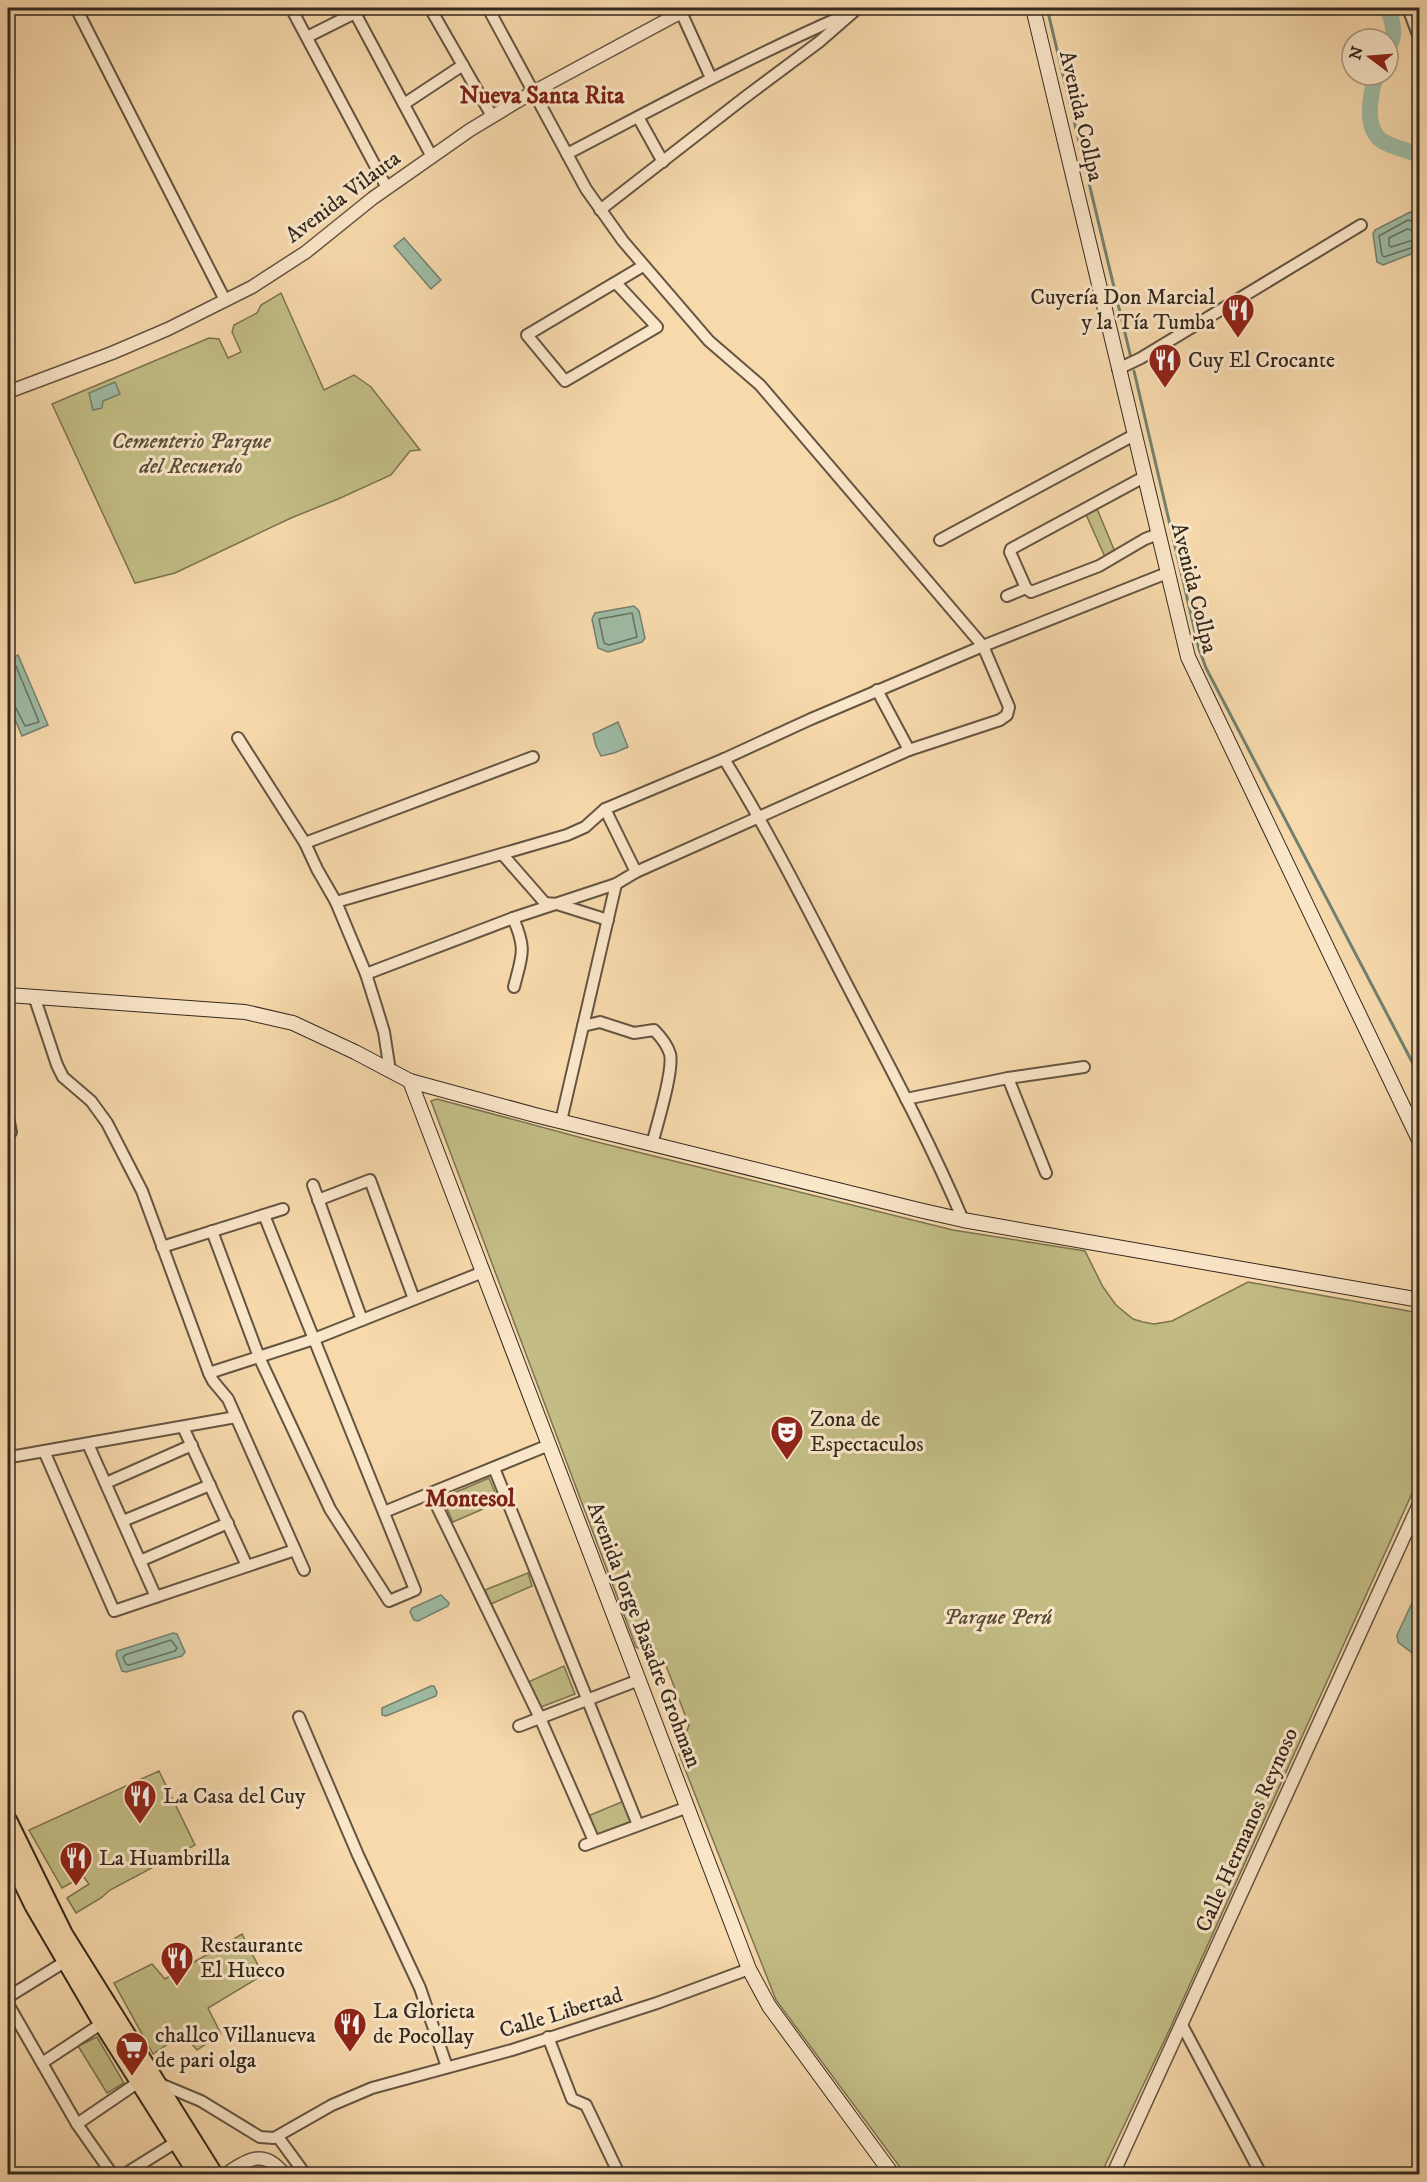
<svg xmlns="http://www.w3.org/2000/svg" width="1427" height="2182" font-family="'IM FELL DW Pica',serif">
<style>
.green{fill:#c3bd85;stroke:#7b7352;stroke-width:1.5}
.water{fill:#9ebba5;stroke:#73816f;stroke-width:1.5}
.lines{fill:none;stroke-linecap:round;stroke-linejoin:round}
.shore{stroke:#687262;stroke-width:1.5}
.stream{stroke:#73816f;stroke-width:3}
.river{stroke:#9ebba5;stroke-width:16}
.minor-casing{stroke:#645542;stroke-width:14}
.tertiary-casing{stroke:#645542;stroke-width:15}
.secondary-casing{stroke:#33291f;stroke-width:16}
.trunk-casing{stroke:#33291f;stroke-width:20}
.minor{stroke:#fae6c9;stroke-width:10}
.tertiary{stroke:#fae6c9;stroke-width:12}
.secondary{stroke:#fae6c9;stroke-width:14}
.trunk{stroke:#f7d9ac;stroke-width:16}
.labels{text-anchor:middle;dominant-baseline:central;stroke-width:6;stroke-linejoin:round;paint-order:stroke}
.street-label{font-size:22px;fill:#33291f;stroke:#fae6c9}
.poi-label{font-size:22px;fill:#33291f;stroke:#fae6c9;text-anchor:start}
.park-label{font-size:22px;font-style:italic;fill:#574e38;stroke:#fae6c9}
.neighbourhood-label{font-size:24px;font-weight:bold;fill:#7a1f14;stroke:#fae6c9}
</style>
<rect width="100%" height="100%" fill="#f7d9ac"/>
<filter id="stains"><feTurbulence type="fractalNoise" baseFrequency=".00333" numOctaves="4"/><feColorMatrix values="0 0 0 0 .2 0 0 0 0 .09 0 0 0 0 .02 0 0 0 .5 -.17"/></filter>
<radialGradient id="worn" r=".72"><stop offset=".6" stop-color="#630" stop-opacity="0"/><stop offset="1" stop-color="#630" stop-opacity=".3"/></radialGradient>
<g class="green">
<path d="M281 293 324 390 354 375 371 387 420 450 410 451 391 475 338 499 291 518 175 573 135 583 52 404 209 338 219 339 228 358 241 352 232 332 234 325 257 313 261 305Z"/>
<path d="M1095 504 1115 552 1105 557 1084 510Z"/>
<path d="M437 1099 597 1142 953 1230 1085 1251 1103 1287 1116 1305 1133 1319 1143 1322 1154 1324 1172 1321 1248 1282 1419 1313V1478L1167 2035 1101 2174H905L776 2000 679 1754 689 1725 665 1663 636 1647 431 1101Z"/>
<path d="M489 1478 499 1502 453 1522 442 1498Z"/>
<path d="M528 1573 532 1586 491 1604 485 1590Z"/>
<path d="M564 1666 575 1694 541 1707 528 1682Z"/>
<path d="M159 1771 195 1845 110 1890 101 1898 76 1913 67 1898 89 1884 83 1876 62 1888 29 1830Z"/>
<path d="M624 1801 632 1821 596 1835 588 1816Z"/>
<path d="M242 1934 263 1975 208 2008 221 2034 197 2050 183 2034 153 2054 114 1983 152 1964 165 1979Z"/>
<path d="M97 2037 124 2083 107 2093 78 2046Z"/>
</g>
<g class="water">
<path d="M1410 212 1415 214 1419 224V251L1383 265 1377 262 1373 234 1375 230Z"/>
<path d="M404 238 441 280 431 289 394 246Z"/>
<path d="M115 382 120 394 103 401 102 408 93 410 89 393Z"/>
<path d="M634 606 639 611 645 638 642 642 608 652 598 648 592 619 595 613Z"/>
<path d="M18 655 48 725 22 736 8 703V660Z"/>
<path d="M618 722 628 747 614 753 601 756 596 746 593 734Z"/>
<path d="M1419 1588 1420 1658H1419L1398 1642 1397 1635Z"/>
<path d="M441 1595 449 1603 448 1606 418 1621 414 1620 410 1612 412 1608Z"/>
<path d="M173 1633 177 1634 185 1652 182 1656 126 1672 122 1671 116 1655 117 1651Z"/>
<path d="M431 1686H434L437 1692 436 1696 386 1716 382 1715V1708Z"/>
</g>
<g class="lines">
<g class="shore">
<path d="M1420 224 1408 220 1379 236 1382 255 1384 257 1420 245"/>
<path d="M1420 232 1407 229 1389 238V245L1391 247 1420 238"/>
<path d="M632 613 637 637 609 645 604 643 599 619Z"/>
<path d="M8 665 16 666 39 722 25 726 15 706 8 703"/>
<path d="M171 1640 177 1648 175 1651 129 1665 126 1664 123 1658 125 1655Z"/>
</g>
<g class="stream">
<path d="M1047 8 1131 358"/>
<path d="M1134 371 1199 649 1206 668 1420 1077"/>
</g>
<g class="river">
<path d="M1387 8C1394 23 1396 35 1388 50"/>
<path d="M1376 75C1370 96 1362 134 1388 144 1399 149 1409 150 1420 156"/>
</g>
<g class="minor-casing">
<g id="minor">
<path d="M76 8 225 300"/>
<path d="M291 8 387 188"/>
<path d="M430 8 492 116"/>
<path d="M1408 8 1420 40"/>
<path d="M681 12 711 78"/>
<path d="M355 13 432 157"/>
<path d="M307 37 365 8"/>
<path d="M404 104 463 65"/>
<path d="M638 117 663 162"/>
<path d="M567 154C659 106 749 57 843 16"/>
<path d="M600 210 744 98 819 42 858 8"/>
<path d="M616 283 657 327 565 381 527 335 643 266"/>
<path d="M1118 369 1141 358 1361 225"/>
<path d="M1144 477 1011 549 1010 552 1026 588 1031 592 1099 566 1145 539 1158 534"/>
<path d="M940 540 1134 435"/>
<path d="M1007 596 1026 588"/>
<path d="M877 690 909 750"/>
<path d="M238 738 305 843 317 869 336 902 366 974 377 1009 384 1032 390 1071"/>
<path d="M724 759C768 830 805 904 844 979 885 1058 928 1137 963 1220"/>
<path d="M605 809 636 872"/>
<path d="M305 843 533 757"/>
<path d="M503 855 545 903 557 904 608 920"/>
<path d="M336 902 567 835 585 827 605 809 724 759 811 719 983 646 1167 573"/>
<path d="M513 918C527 950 522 955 514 987"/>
<path d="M366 974 513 918 616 884 636 872 909 750 1000 720 1007 715 1009 707 983 646 760 385 709 341 623 241 586 189 488 8"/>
<path d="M34 996 57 1065 63 1077 91 1101 107 1123 142 1191 209 1373 213 1381 228 1399 304 1570"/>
<path d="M583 1026 600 1022 634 1033 654 1030C661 1037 667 1044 670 1054 674 1070 657 1125 652 1144"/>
<path d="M1008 1078 1046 1173"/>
<path d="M906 1099 1008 1078 1084 1067"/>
<path d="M8 1117 11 1132"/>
<path d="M561 1121 616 884"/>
<path d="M313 1185 362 1320"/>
<path d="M318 1200 370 1180 414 1299"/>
<path d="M212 1231 259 1357 330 1509 389 1601 415 1590 264 1215"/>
<path d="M162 1247 283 1209"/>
<path d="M209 1373 314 1339 483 1272"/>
<path d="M183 1427 247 1566"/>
<path d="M88 1444 156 1597"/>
<path d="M44 1451 114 1611 295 1550"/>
<path d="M16 1456 236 1417"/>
<path d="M494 1468 638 1825"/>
<path d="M106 1483 192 1445"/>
<path d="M431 1494 540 1718 594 1841"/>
<path d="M384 1512 549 1445"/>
<path d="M123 1521 210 1485"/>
<path d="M140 1561 228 1523"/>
<path d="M299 1717 358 1855 420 1988 447 2067"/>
<path d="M519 1726 639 1680"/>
<path d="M585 1845 688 1807"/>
<path d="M8 1997 71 1958"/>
<path d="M8 2004 77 2124 112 2174"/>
<path d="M1182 2025 1261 2174"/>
<path d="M548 2037 572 2099 586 2105 619 2174"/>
<path d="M42 2063 107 2020"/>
<path d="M158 2083 201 2101 260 2137 274 2138 332 2105 372 2088 512 2050 657 2003 749 1969"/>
<path d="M77 2124 143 2079"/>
<path d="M278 2137 305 2174"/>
<path d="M125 2174 181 2139"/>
</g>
</g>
<g class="tertiary-casing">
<g id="tertiary">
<path d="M8 392 112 353 168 329 252 287 306 252 373 198 470 130 533 92 689 8"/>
<path d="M226 2174C248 2158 265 2149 284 2174"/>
<path d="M1113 2174 1420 1502"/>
</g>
</g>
<g class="secondary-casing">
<g id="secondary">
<path d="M1033 8 1188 657 1420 1142"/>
<path d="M8 995 245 1012 293 1023 355 1052 410 1081 535 1115 919 1210 963 1220 1420 1300"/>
<path d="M410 1081 749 1969 769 2006 892 2174"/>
</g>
</g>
<g class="trunk-casing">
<g id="trunk">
<path d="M8 1820 64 1934 214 2174"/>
<path d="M8 1853 33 1905 100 2020 197 2174"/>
</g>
</g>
<use href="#minor" class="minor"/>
<use href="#tertiary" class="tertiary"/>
<use href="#secondary" class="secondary"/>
<use href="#trunk" class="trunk"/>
</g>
<defs>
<g id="restaurant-pin" transform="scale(1.725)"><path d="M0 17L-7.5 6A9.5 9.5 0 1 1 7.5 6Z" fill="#8f2418" stroke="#fae6c9"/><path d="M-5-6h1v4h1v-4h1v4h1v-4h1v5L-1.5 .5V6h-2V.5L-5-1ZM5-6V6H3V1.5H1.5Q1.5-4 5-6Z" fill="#fff"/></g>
<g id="theatre-pin" transform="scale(1.725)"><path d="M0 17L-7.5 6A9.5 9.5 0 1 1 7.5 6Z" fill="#8f2418" stroke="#fae6c9"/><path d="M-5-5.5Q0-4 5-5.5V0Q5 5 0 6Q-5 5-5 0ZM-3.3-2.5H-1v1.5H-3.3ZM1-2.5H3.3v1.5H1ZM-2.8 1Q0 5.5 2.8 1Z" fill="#fff"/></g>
<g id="supermarket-pin" transform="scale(1.725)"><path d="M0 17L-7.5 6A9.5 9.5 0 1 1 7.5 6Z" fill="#8f2418" stroke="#fae6c9"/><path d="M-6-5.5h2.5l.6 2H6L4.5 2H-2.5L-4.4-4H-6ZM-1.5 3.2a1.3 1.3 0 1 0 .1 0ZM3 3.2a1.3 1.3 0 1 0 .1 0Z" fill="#fff"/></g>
</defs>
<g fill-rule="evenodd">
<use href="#restaurant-pin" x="1238" y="310"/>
<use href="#restaurant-pin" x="1165" y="360"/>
<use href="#theatre-pin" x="787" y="1432"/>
<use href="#restaurant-pin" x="140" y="1796"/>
<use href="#restaurant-pin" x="76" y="1858"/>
<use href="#restaurant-pin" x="177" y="1958"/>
<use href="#restaurant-pin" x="350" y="2024"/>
<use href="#supermarket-pin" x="132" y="2048"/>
</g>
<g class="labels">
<g class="street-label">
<text transform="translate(1081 116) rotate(77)">Avenida Collpa</text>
<text transform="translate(343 197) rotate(-37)">Avenida Vilauta</text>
<text transform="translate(1194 588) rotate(76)">Avenida Collpa</text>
<text transform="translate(644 1635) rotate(69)">Avenida Jorge Basadre Grohman</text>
<text transform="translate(1247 1830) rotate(-66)">Calle Hermanos Reynoso</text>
<text transform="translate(561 2013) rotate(-17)">Calle Libertad</text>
</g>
<g class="poi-label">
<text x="1215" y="297" text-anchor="end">Cuyería Don Marcial<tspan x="1215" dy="25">y la Tía Tumba</tspan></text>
<text x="1188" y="360">Cuy El Crocante</text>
<text x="810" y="1419">Zona de<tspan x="810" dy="25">Espectaculos</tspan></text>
<text x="163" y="1796">La Casa del Cuy</text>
<text x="99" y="1858">La Huambrilla</text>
<text x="200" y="1945">Restaurante<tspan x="200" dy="25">El Hueco</tspan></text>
<text x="373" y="2011">La Glorieta<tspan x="373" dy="25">de Pocollay</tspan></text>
<text x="155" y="2035">challco Villanueva<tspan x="155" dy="25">de pari olga</tspan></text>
</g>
<g class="park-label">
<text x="191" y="441">Cementerio Parque<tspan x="191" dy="25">del Recuerdo</tspan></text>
<text x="998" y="1617">Parque Perú</text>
</g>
<g class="neighbourhood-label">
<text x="542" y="96">Nueva Santa Rita</text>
<text x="470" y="1499">Montesol</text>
</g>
</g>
<rect width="1427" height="2182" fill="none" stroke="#f7d9ac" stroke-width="30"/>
<rect x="9" y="9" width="1409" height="2164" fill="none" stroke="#33291f" stroke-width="3"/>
<rect x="15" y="15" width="1397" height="2152" fill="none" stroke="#33291f" stroke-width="1.5"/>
<g transform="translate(1370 57) rotate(286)"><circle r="28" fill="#fae6c9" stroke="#aa9a85" stroke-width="1.5"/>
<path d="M0-4.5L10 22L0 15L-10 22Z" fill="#8f2418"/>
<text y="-9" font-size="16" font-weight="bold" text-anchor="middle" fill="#33291f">N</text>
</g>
<rect width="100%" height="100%" filter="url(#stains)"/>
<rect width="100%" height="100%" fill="url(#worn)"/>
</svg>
